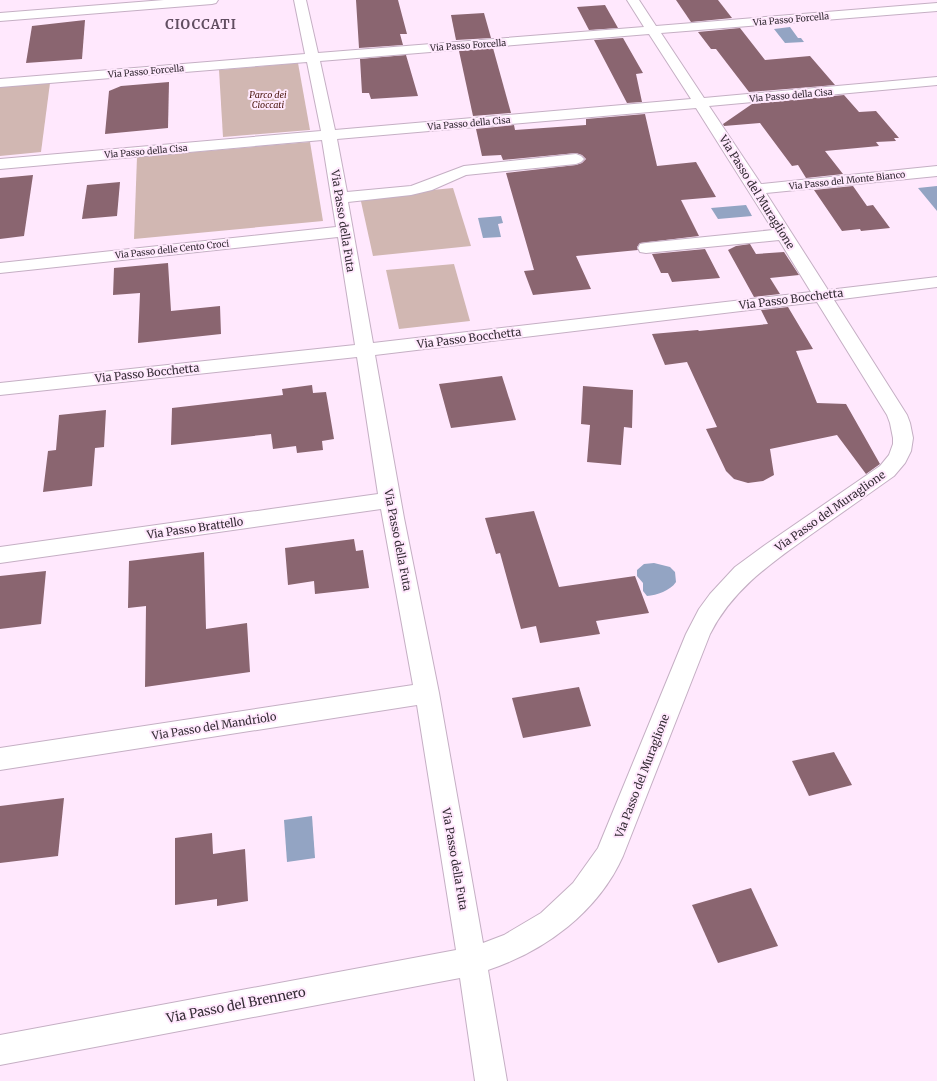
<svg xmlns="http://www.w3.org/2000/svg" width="937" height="1081" font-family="Merriweather,serif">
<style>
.green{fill:#d1b7b2}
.water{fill:#93a4c3}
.building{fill:#8a6570}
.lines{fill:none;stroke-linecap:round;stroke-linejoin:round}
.minor-casing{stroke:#c5afc4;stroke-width:2}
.minor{fill:#fff;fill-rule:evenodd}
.labels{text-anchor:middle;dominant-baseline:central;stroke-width:4;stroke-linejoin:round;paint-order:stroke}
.far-street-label{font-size:9px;fill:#352c35;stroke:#ffe8fd}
.far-park-label{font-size:9px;font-style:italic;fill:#4c1910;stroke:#ffe8fd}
.street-label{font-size:11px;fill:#352c35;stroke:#ffe8fd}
.far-district-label{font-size:13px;font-weight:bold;letter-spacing:1px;fill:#614e61;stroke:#ffe8fd}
.near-street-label{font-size:13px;fill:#352c35;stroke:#ffe8fd}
</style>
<rect width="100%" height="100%" fill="#ffe8fd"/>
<g class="green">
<path d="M298 63 310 130 223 137 219 70Z"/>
<path d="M50 83 41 152 0 156V87Z"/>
<path d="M310 142 323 221 134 239 137 157Z"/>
<path d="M453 188 471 246 373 256 360 197Z"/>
<path d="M454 264 470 321 399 329 386 270Z"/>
</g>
<g class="water">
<path d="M790 27 798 38H801L804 42 785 43 774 29Z"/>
<path d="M937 186V211L918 188Z"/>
<path d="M746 205 752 216 718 219 711 208Z"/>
<path d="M501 216 503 223 498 224 501 237 483 238 478 218Z"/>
<path d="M654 563 670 567 675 572 676 582C670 591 657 595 647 596L643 591V583L637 576V570L644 564Z"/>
<path d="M312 816 315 858 287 862 284 820Z"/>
</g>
<g class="building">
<path d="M356 0H398L407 34H400L403 45 359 48Z"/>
<path d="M676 0H718L732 18 691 22Z"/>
<path d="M605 5 618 28 589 30 577 7Z"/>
<path d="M484 13 491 38 456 40 451 15Z"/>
<path d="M85 20 82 59 26 63 32 26Z"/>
<path d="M740 28 765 60 810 56 835 85 749 92 716 49H711L698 32Z"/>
<path d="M623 38 643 73 636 74 642 102 627 103 594 40Z"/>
<path d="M493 48 511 113 473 116 459 51Z"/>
<path d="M406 55 418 96 371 99 369 93H362L360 59Z"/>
<path d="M169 82 168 128 105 134 109 91 121 86Z"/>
<path d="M844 95 859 112 876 111 899 138H894L896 141 876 142 879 146 825 151 843 174 806 178 798 165 792 166 760 123 724 126 723 124 752 104Z"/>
<path d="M645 114 657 166 696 162 716 197 681 200 699 236 640 243 637 247 638 250 576 256 591 289 533 295 524 271 534 270 506 173 576 165 582 163 586 159 582 155 576 153 503 160 501 155 482 156 476 129 514 125 515 130 586 125V119Z"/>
<path d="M33 175 24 236 0 239V178Z"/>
<path d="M120 182 117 216 82 219 87 185Z"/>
<path d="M853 186 867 206 873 205 890 228 861 231 860 229 842 231 814 190Z"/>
<path d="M750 244 756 254 784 252 799 275 770 278 780 294 754 297 728 250 736 246Z"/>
<path d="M705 249 720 278 672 282 668 273H661L652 254Z"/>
<path d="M168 263 171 311 220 306 221 334 138 343 140 293 113 295 114 268Z"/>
<path d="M788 307 813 349 796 351 817 403 846 404 880 464 866 474 837 435 770 449 774 475 763 481 748 483 734 479 726 471 706 429 717 427 687 362 665 365 652 334 698 330 699 331 768 324 761 310Z"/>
<path d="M502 376 516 420 451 428 439 384Z"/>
<path d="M312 385 313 393 326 392 332 427 334 439 322 441 323 450 297 453 296 446 273 449 271 434 171 445 172 408 283 395 282 389Z"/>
<path d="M583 386 633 390 632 428 624 427 621 465 587 462 590 425 581 424Z"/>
<path d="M106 410 104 447 95 448 92 486 43 492 48 451 56 450 59 415Z"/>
<path d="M534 511 559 587 635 576 649 613 596 621 600 634 540 643 536 626 521 629 500 553 496 554 485 518Z"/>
<path d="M354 539 356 551 363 550 369 588 315 594 314 581 288 585 285 548Z"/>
<path d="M204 552 206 629 247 623 250 672 145 687 146 606 128 608 129 561Z"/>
<path d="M46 571 41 624 0 629V576Z"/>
<path d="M579 687 591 726 523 738 512 698Z"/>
<path d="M834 752 852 785 809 796 792 761Z"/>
<path d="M64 798 58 856 0 863V806Z"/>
<path d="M212 833 213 854 245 849 248 901 217 906V899L175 905V838Z"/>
<path d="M751 888 778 946 718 963 692 905Z"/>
</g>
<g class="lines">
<g class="minor-casing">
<g id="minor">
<path d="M164 0H218L216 3 212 4 0 21V13Z"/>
<path d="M294 0H306L318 53 644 27 627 0H639L656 26 937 3V11L661 33 704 98 937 77V85L709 106 761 184 937 166V176L766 193 828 290 937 277V287L834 300 907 415 910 423 913 438 911 451 905 463 894 476C866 496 837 516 809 536 770 564 732 590 710 634L623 856C598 912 545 951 488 970L507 1081H475L460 978 0 1065V1035L456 950 417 705 0 770V748L413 685 381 509 0 563V547L378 494 357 357 0 395V383L355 345 338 237 0 273V263L336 227 322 140 0 169V159L321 131 307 62 0 87V79L305 54ZM649 34 691 99 335 130 320 61ZM696 108 773 230 646 243 640 244 638 248 640 252 646 253 779 240 811 292 373 343 348 202 411 195 432 190 466 175 576 164 581 162 584 159 581 156 576 154 464 166 411 186 347 192 337 139ZM817 302 887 415 890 423 893 438V444L889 455 880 466 765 545 735 567 710 594 699 609 686 634 598 848 573 883 541 913 504 935 483 943 439 693 404 518 375 355Z"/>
</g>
</g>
<use href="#minor" class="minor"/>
</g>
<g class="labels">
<g class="far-street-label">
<text transform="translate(791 19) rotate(-5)">Via Passo Forcella</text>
<text transform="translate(468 45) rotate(-4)">Via Passo Forcella</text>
<text transform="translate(146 71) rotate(-5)">Via Passo Forcella</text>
<text transform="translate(791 95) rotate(-5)">Via Passo della Cisa</text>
<text transform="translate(469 123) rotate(-5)">Via Passo della Cisa</text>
<text transform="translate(146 151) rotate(-5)">Via Passo della Cisa</text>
<text transform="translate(847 180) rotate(-6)">Via Passo del Monte Bianco</text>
<text transform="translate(172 249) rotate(-6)">Via Passo delle Cento Croci</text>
</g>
<g class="far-park-label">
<text x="268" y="94">Parco dei<tspan x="268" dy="10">Cioccati</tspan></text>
</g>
<g class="street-label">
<text transform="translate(757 192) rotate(58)">Via Passo del Muraglione</text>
<text transform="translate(343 221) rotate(81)">Via Passo della Futa</text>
<text transform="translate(791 299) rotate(-7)">Via Passo Bocchetta</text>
<text transform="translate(469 338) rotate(-7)">Via Passo Bocchetta</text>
<text transform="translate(147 373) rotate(-6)">Via Passo Bocchetta</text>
<text transform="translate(830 511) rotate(-35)">Via Passo del Muraglione</text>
<text transform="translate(195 528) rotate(-8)">Via Passo Brattello</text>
<text transform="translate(398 540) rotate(79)">Via Passo della Futa</text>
<text transform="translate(214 726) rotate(-9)">Via Passo del Mandriolo</text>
<text transform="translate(642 776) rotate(-69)">Via Passo del Muraglione</text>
<text transform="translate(455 859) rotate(80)">Via Passo della Futa</text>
</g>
<g class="far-district-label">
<text x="201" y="24">CIOCCATI</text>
</g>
<g class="near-street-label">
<text transform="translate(236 1005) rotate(-11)">Via Passo del Brennero</text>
</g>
</g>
</svg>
